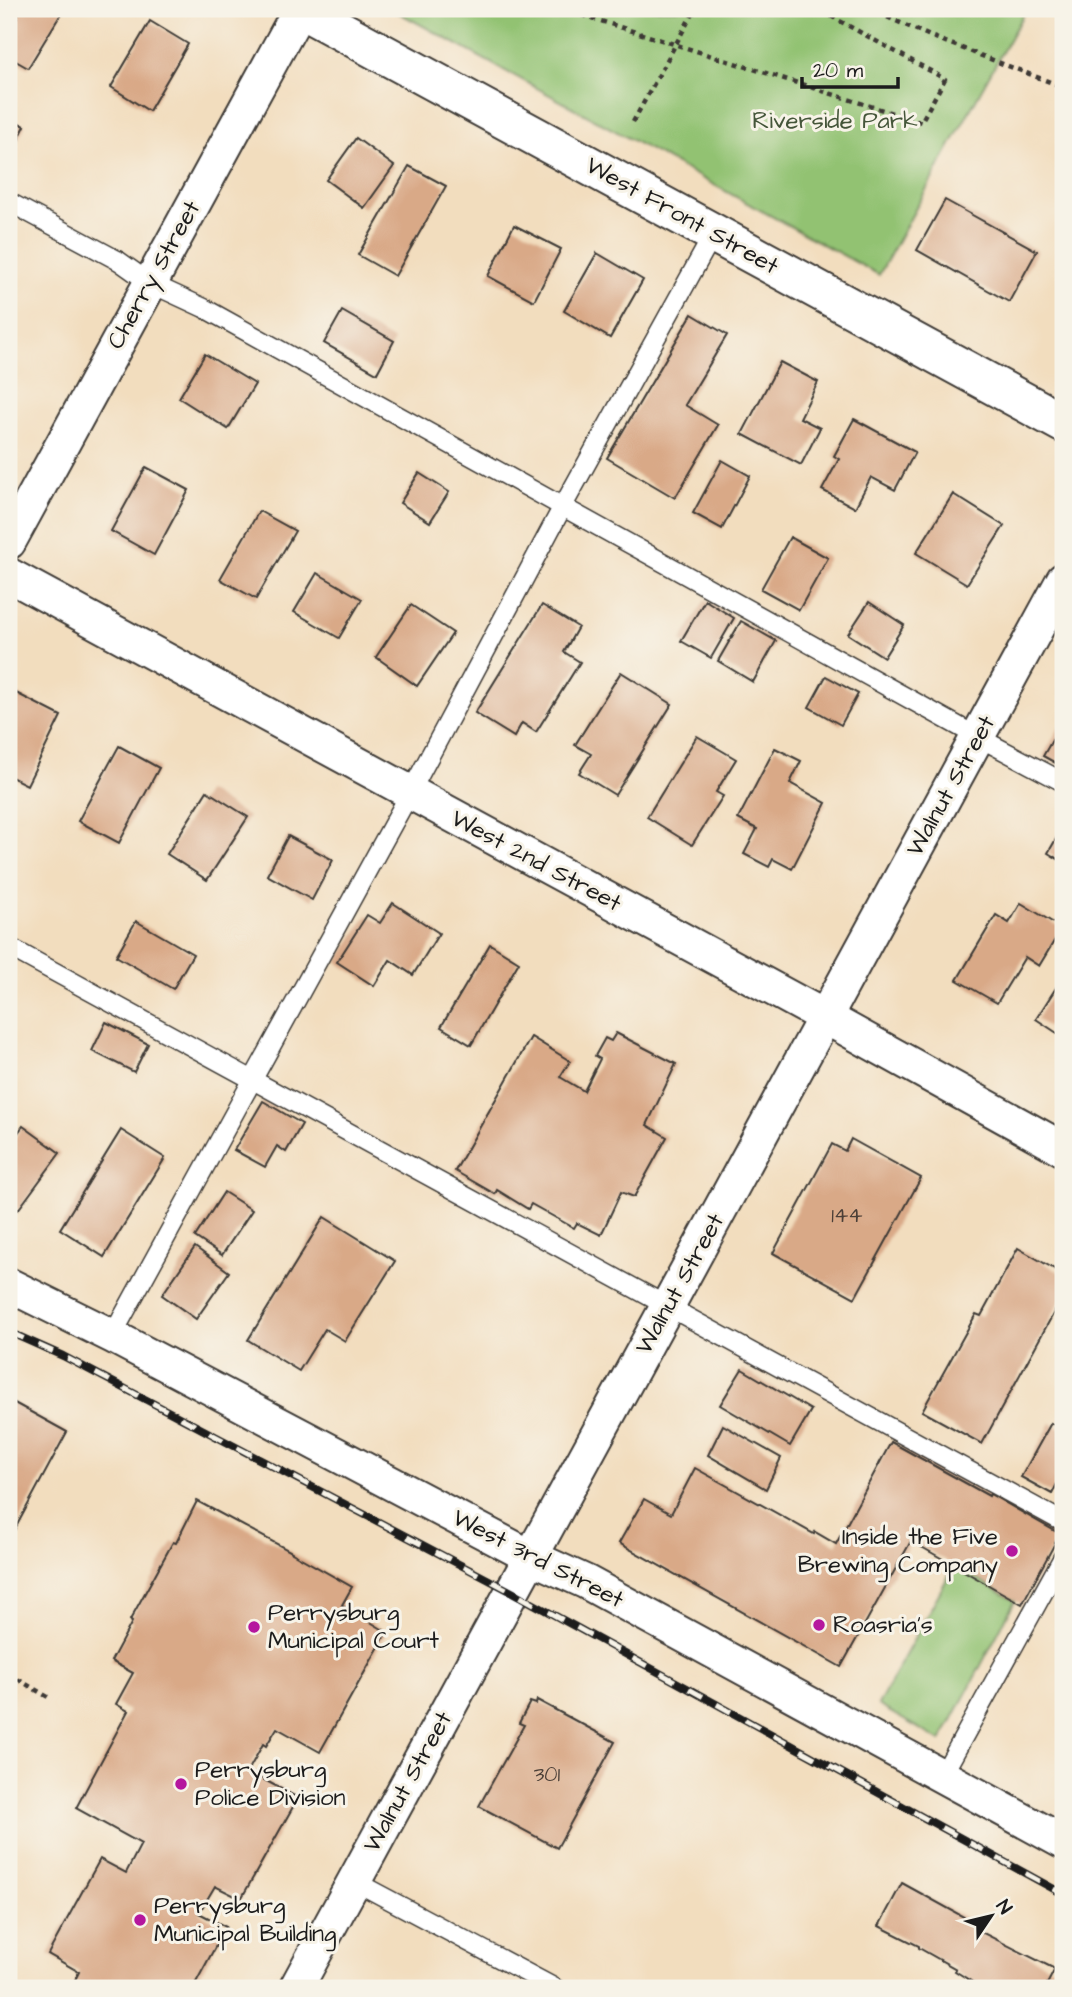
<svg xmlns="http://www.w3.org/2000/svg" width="1072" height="1997" font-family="'Architects Daughter',sans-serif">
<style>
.green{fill:#92c272;stroke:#576f47;stroke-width:2}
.building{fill:#d9a987}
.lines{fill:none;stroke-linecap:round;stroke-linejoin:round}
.lane-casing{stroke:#3c3934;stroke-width:21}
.street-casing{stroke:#3c3934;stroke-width:37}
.primary-casing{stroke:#3c3934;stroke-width:42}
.path{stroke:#3c3934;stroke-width:4.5;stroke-dasharray:5 5;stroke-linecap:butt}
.lane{stroke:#fff;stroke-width:18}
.street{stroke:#fff;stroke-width:33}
.primary{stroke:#fff;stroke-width:38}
.rail-casing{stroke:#1c1c1c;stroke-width:8}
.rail{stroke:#f7f3e8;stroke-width:5;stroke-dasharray:16;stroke-linecap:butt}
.poi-dot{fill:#b5179e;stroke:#f7f3e8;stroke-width:2.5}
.labels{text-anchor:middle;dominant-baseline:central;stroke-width:6;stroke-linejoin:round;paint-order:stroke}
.number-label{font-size:21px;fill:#4b3f37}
.park-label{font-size:24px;fill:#45563a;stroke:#f7f3e8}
.street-label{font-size:24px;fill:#1c1c1c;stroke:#f7f3e8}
.poi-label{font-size:24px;fill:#1c1c1c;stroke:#f7f3e8;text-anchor:start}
</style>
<rect width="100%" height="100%" fill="#f7f3e8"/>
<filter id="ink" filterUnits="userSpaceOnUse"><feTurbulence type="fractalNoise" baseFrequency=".0143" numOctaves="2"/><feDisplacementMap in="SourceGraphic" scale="14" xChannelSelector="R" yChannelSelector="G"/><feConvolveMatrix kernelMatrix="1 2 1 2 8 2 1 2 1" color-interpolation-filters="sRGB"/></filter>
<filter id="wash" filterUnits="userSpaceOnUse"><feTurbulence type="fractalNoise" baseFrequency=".00686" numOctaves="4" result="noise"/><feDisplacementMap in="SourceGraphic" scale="28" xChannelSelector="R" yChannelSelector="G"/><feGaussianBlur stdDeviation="1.57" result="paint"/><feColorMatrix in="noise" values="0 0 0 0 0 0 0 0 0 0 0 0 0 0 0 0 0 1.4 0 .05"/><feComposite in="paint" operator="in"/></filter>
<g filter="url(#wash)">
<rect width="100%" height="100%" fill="#f2ddbe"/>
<g class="green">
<path d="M392 9H1026L879 275Z"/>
<path d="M954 1566 1015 1601 941 1741 878 1705Z"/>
</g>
<g id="blocks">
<g class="building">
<path d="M9 9H64L28 68 14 60 9 68V31L18 15Z"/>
<path d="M150 21 188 44 149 111 111 87Z"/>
<path d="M9 118 25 126 9 158Z"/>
<path d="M356 138 394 166 364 208 326 180Z"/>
<path d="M409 166 446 186 395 276 358 255Z"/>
<path d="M945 200 1037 251 1009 302 917 250Z"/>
<path d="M514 225 561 249 534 301 488 276Z"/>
<path d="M597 253 643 280 610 338 564 311Z"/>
<path d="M342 311 394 341 377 373 324 343Z"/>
<path d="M692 314 727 335 685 405 718 425 675 498 607 458Z"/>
<path d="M205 354 255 384 228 429 179 398Z"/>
<path d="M780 362 818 382 800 418 820 428 801 465 742 434Z"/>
<path d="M854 419 915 452 895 490 871 477 855 508 822 490 839 459 834 456Z"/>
<path d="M722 460 750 476 722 529 693 513Z"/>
<path d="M146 467 189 490 154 555 111 531Z"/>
<path d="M419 473 449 492 430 522 400 503Z"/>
<path d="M953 494 1004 526 967 584 916 553Z"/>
<path d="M259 511 295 531 256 599 220 579Z"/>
<path d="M790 537 828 558 799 610 761 589Z"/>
<path d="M317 573 362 599 339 638 294 612Z"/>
<path d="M705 600 734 618 711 658 681 641Z"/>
<path d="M869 602 904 625 884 657 848 634Z"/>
<path d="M411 605 453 633 417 686 376 657Z"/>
<path d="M542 605 578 627 564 652 580 662 536 732 522 723 514 737 475 713Z"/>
<path d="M741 621 776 641 753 682 718 661Z"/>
<path d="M621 672 672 704 615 795 579 773 591 754 575 745Z"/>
<path d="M826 676 858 694 841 725 809 707Z"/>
<path d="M16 693 61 716 27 785 9 776V709Z"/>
<path d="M1063 721V767L1043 756Z"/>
<path d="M697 736 736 759 716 792 723 796 692 845 647 817Z"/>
<path d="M119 746 159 768 119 843 78 821Z"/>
<path d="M775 748 801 761 790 783 826 803 792 869 773 859 769 867 744 854 757 829 738 819Z"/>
<path d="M207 791 248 817 207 880 167 854Z"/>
<path d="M1063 827V862L1048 853Z"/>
<path d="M288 836 333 860 312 900 267 875Z"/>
<path d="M393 903 439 933 413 975 390 960 374 986 337 962 367 915 380 923Z"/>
<path d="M1021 903 1062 928 1039 966 1025 957 997 1003 957 980 996 915 1009 923Z"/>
<path d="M136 921 193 954 173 989 116 956Z"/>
<path d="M490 944 519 962 471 1045 441 1027Z"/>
<path d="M1063 977V1037L1036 1019Z"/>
<path d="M106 1022 148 1044 134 1072 92 1051Z"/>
<path d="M616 1033 676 1064 647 1125 667 1137 634 1197 621 1192 601 1235 577 1223 574 1228 531 1204 528 1209 497 1190 495 1194 455 1171 531 1037 570 1061 560 1077 584 1091 600 1059 595 1056 605 1038 611 1041Z"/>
<path d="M263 1101 302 1124 286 1152 277 1146 265 1167 234 1150Z"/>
<path d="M23 1126 60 1153 18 1210 9 1204V1145Z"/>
<path d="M121 1130 165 1158 104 1257 60 1229Z"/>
<path d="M851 1139 921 1178 855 1298 773 1253 832 1144 845 1151Z"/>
<path d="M224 1192 252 1210 222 1255 195 1237Z"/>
<path d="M324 1217 395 1261 345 1341 325 1329 299 1371 248 1340Z"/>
<path d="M195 1247 229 1272 196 1319 162 1295Z"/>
<path d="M1018 1248 1063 1274V1296L982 1444 922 1411 976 1314 981 1316Z"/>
<path d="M742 1369 811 1410 790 1446 720 1405Z"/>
<path d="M9 1400 67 1432 9 1540Z"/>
<path d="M1051 1423 1063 1430V1472L1052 1494 1021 1477Z"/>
<path d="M723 1425 781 1458 766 1489 708 1455Z"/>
<path d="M891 1442 989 1496 990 1494 1060 1534 1022 1604 911 1541 841 1667 619 1543 644 1499 671 1514 695 1468 814 1534 815 1532 836 1544Z"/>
<path d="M197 1501 292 1552V1553L352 1587 342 1605 387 1632 320 1752 277 1728 266 1746 263 1744 248 1771 298 1798 241 1899 215 1886 199 1913 226 1927 193 1988H87L74 1982 79 1972 48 1954 100 1859 126 1873 141 1844 76 1808 128 1711 116 1704 133 1673 111 1661 132 1622 130 1620 173 1542 176 1543Z"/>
<path d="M537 1700 615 1742 557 1848 479 1806 524 1725 519 1723 530 1702 536 1704Z"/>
<path d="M902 1883 982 1927 979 1931 1055 1969 1045 1988H982L955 1971 956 1969 919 1948V1946L879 1926Z"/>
</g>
</g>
</g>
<g filter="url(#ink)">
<use href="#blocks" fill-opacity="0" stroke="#3c3934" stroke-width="2"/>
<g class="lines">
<g class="lane-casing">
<g id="lane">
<path d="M9 202 119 261 150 283 204 308 978 737 1063 782"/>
<path d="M9 947 1063 1522"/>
<path d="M112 1336 410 793 563 506 714 233"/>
<path d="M942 1776 1063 1557"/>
<path d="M354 1881 555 1988"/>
</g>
</g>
<g class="street-casing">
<g id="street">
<path d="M9 542 300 9"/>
<path d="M9 575 825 1017 1063 1149"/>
<path d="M9 1285 112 1336 531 1557 586 1582 1063 1842"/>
<path d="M296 1988 1063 580"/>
</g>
</g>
<g class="primary-casing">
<path id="primary" d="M301 9 1063 423"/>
</g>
<g class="path">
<path d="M563 9 921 122 945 79 818 9"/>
<path d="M869 9 930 36 1063 87"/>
<path d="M633 122 695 9"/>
<path d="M9 1674 48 1697"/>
</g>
<use href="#lane" class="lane"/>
<use href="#street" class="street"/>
<use href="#primary" class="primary"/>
<g class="rail-casing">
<path id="rail" d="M9 1332 63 1356 512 1592 1063 1894"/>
</g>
<use href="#rail" class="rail"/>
</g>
</g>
<g class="poi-dot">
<circle cx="1012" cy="1551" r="7"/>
<circle cx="819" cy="1625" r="7"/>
<circle cx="254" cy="1627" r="7"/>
<circle cx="181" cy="1784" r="7"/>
<circle cx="140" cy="1920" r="7"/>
</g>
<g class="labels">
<g class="number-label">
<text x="847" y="1215">144</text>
<text x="547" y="1774">301</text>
</g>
<g class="park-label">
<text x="835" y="121">Riverside Park</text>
</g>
<g class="street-label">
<text transform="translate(682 216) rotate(29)">West Front Street</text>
<text transform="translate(154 275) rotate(-61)">Cherry Street</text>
<text transform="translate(951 786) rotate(-61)">Walnut Street</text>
<text transform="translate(536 861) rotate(28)">West 2nd Street</text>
<text transform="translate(680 1284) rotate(-61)">Walnut Street</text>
<text transform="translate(538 1559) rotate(27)">West 3rd Street</text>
<text transform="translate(408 1782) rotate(-61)">Walnut Street</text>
</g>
<g class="poi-label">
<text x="998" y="1537" text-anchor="end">Inside the Five<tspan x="998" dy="28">Brewing Company</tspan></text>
<text x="268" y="1613">Perrysburg<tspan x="268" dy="28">Municipal Court</tspan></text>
<text x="833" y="1625">Roasria's</text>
<text x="195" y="1770">Perrysburg<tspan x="195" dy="28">Police Division</tspan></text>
<text x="154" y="1906">Perrysburg<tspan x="154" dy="28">Municipal Building</tspan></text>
</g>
</g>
<rect width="1072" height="1997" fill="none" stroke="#f7f3e8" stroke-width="35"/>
<g transform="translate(991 1916) rotate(55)" stroke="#f7f3e8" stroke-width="5" paint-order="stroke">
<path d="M0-5L12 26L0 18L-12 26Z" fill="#1c1c1c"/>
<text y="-10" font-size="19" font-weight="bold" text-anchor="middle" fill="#1c1c1c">N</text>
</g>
<path d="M802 77v10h96v-10" fill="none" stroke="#1c1c1c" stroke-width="3.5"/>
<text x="813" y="77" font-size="21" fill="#1c1c1c" stroke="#f7f3e8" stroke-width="5" paint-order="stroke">20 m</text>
</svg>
